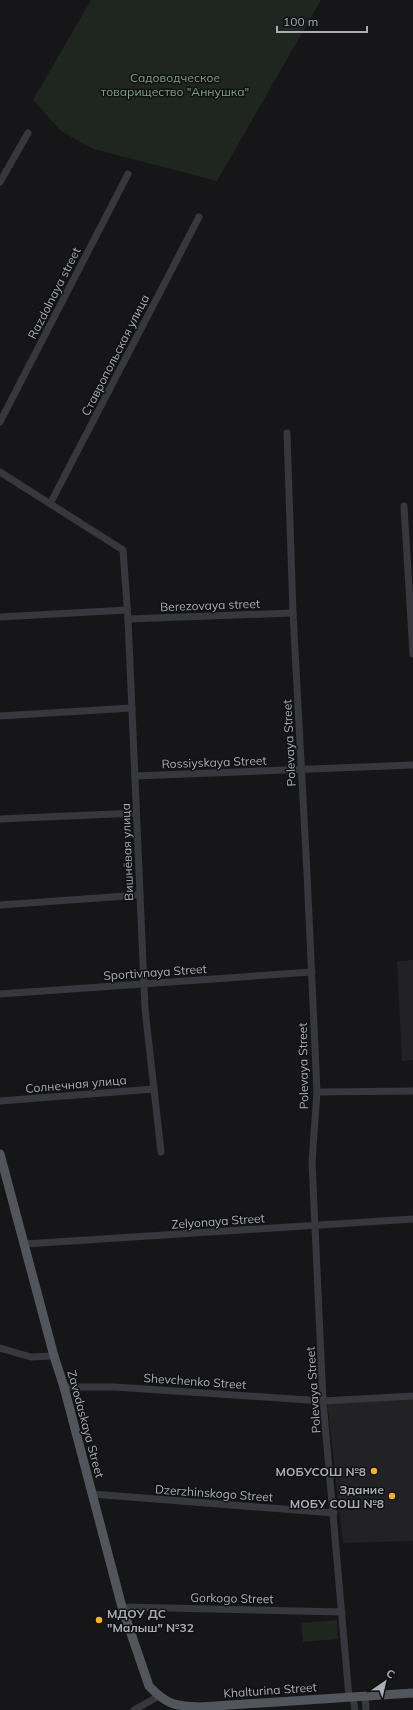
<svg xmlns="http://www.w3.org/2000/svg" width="413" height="1710" font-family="Mulish,sans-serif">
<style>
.built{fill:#222225}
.green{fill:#1e261f}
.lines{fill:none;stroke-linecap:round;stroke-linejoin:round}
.minor{stroke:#37383d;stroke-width:7}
.major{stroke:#53555c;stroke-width:9}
.poi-dot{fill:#f2b134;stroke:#111113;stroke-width:1.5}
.labels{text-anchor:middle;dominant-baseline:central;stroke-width:3;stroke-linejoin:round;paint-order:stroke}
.park-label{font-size:12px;fill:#7fa381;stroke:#111113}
.street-label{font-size:12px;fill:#a8adb8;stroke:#111113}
.poi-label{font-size:12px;font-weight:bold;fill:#a8adb8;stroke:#111113;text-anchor:end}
</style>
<rect width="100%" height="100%" fill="#161618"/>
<g class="built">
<path d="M413 960V1060L402 1061 397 961Z"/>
<path d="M413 1397V1541L343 1543 327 1401Z"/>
</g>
<g class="green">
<path d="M91 0H321L217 181 94 149 62 132 33 100Z"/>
<path d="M337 1620 338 1639 303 1642 301 1623Z"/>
</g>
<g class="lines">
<g class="minor">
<path d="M0 182 28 133"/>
<path d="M0 422 128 174"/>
<path d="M287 433 293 613 307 873 317 1092 312 1162 323 1401 349 1697"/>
<path d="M0 472 123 550 128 619 145 1009 161 1152"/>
<path d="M50 504 199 217"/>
<path d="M404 506 413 654"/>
<path d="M0 617 127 610"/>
<path d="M128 619 293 613"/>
<path d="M0 716 132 708"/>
<path d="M135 776 413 765"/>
<path d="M0 819 136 813"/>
<path d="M0 905 140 895"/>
<path d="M0 994 312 972"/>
<path d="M317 1092 413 1091"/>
<path d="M0 1101 154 1089"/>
<path d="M25 1244 413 1219"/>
<path d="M0 1348 31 1357 54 1356"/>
<path d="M64 1387H115L323 1401 413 1396"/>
<path d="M92 1494 334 1513"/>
<path d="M122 1607 342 1612"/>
<path d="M365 1696 366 1710"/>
<path d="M353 1697 355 1710"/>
<path d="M134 1710 159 1696"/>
</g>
<path class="major" d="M0 1154 54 1356 64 1387 122 1607 149 1686C167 1705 175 1706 200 1707L413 1693"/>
</g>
<g class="poi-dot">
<circle cx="374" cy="1471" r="4"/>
<circle cx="392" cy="1496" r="4"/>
<circle cx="99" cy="1620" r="4"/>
</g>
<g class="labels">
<g class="park-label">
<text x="175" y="77">Садоводческое<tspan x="175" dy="14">товарищество "Аннушка"</tspan></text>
</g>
<g class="street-label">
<text transform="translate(54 293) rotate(-63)">Razdolnaya street</text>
<text transform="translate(115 355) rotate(-63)">Ставропольская улица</text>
<text transform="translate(210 605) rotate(-2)">Berezovaya street</text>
<text transform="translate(289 743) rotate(-93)">Polevaya Street</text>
<text transform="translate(214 762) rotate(-2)">Rossiyskaya Street</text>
<text transform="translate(127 852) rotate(-92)">Вишнёвая улица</text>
<text transform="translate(155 972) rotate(-4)">Sportivnaya Street</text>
<text transform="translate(303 1066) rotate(-91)">Polevaya Street</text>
<text transform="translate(76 1084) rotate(-5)">Солнечная улица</text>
<text transform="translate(218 1221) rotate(-4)">Zelyonaya Street</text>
<text transform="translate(195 1381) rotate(4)">Shevchenko Street</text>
<text transform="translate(313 1390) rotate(-94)">Polevaya Street</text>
<text transform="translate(86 1424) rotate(75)">Zavodaskaya Street</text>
<text transform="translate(214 1493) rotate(4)">Dzerzhinskogo Street</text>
<text transform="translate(232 1598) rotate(1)">Gorkogo Street</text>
<text transform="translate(270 1690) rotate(-4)">Khalturina Street</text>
</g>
<g class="poi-label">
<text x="366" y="1471">МОБУСОШ №8</text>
<text x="384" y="1489">Здание<tspan x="384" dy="14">МОБУ СОШ №8</tspan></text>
<text x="107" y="1613" text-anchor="start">МДОУ ДС<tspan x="107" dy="14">"Малыш" №32</tspan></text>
</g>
</g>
<g transform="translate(385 1682) rotate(34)" stroke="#111113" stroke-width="3" paint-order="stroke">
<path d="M0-3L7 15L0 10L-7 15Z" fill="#a8adb8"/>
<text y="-6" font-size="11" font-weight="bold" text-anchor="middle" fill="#a8adb8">С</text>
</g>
<path d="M277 26v6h90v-6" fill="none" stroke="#a8adb8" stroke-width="2"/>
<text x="283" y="26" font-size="12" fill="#a8adb8" stroke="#111113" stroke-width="3" paint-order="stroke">100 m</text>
</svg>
